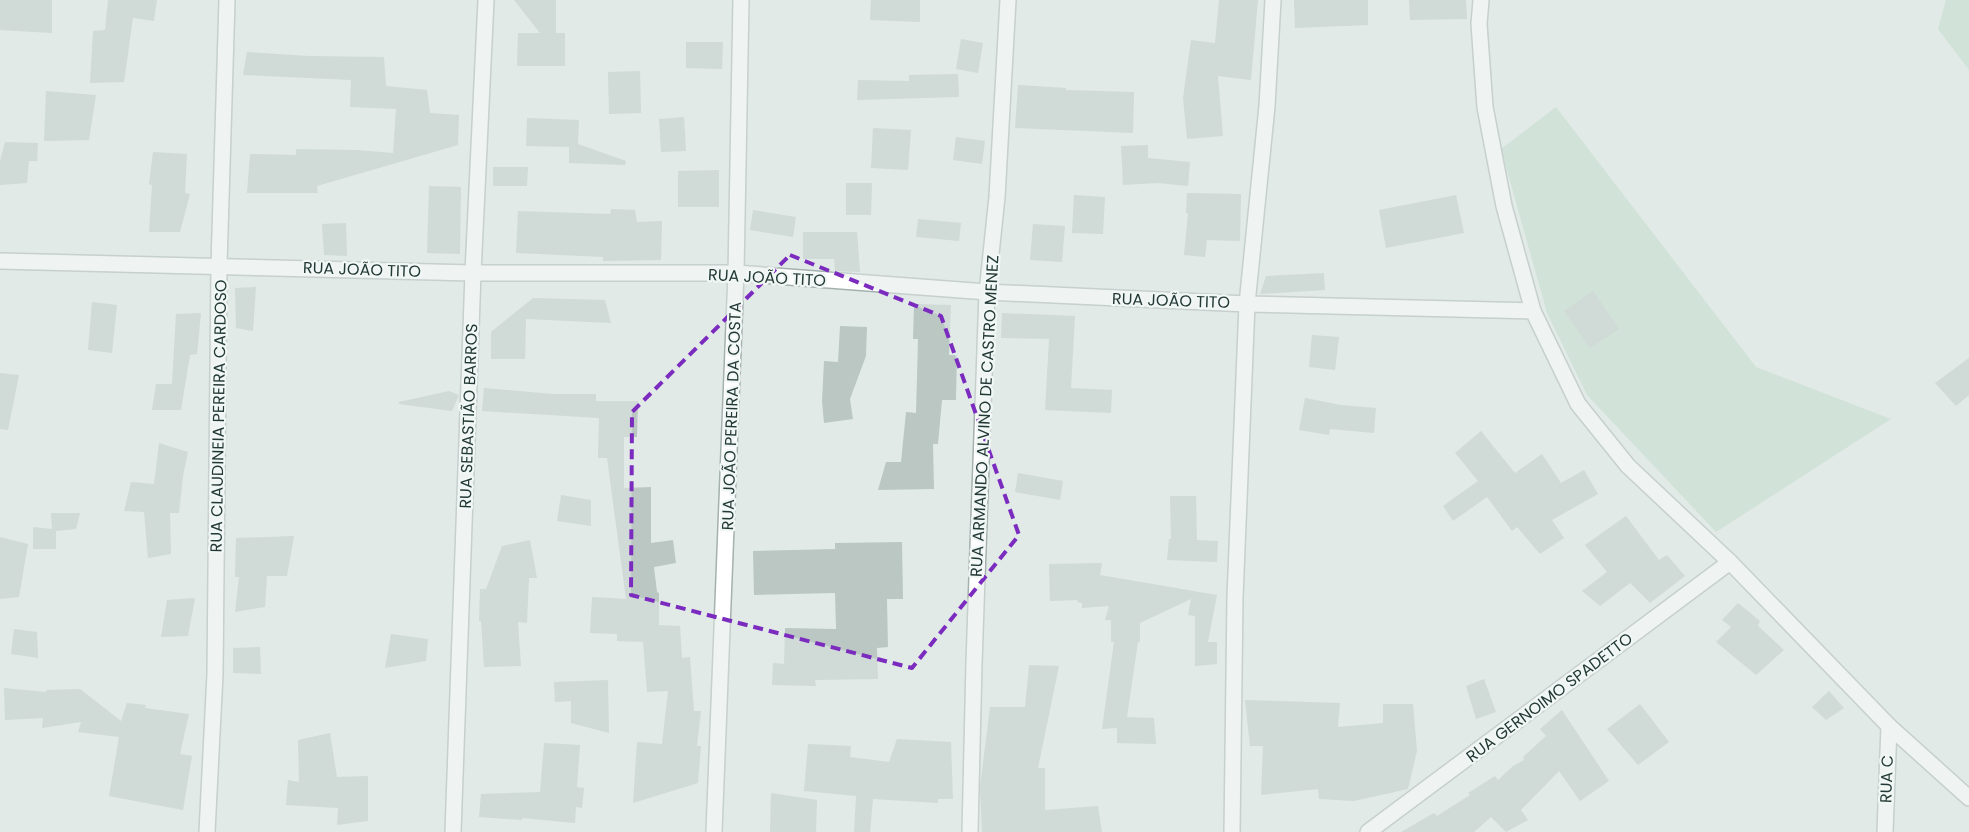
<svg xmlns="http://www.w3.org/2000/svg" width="1969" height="832" font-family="Poppins,sans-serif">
<rect width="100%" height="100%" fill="#e1eae7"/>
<g fill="#bcd9c6">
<path d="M1946 0H1969V70L1938 29Z"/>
<path d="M1556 107 1756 367 1891 419 1716 532 1587 395 1547 313 1501 149Z"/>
</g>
<g fill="#bac7c3">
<path d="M0 0H52V33L0 30Z"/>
<path d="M108 0H157L154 21 133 18 124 82 90 83 93 31 105 30Z"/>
<path d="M514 0H556V33H565V66H517L518 33H540Z"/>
<path d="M871 0H920V22L870 20Z"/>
<path d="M1219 0H1258L1251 80 1218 76 1223 136 1187 139 1183 98 1191 40 1215 43Z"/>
<path d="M1294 0H1368V25L1295 28Z"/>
<path d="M1409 0H1466L1467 19 1410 20Z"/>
<path d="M961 39 983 43 978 73 956 69Z"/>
<path d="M686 42H723L722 69 686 68Z"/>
<path d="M247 52 309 56 384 57 386 86 427 90 430 113 459 115 458 145 317 186 318 193H247L250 154 296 155V149L356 150 393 153 396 109 350 107 351 80 243 75Z"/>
<path d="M640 71 641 113 609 114 608 72Z"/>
<path d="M958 74 959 97 857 100 858 80 909 81V75Z"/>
<path d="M1018 85 1066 88V90L1134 92 1133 133 1015 128Z"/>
<path d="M46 91 96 95 89 140 44 141Z"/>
<path d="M684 117 686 151 661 152 659 119Z"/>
<path d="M527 118 579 120 578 144 626 161 625 165 569 163V147L526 146Z"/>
<path d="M873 128 911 130 908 170 871 168Z"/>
<path d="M956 137 985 141 982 164 953 160Z"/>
<path d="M5 142 38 143 37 161H29L27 183 0 185V161Z"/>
<path d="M1148 145V158L1190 162 1188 186 1158 183 1123 185 1121 146Z"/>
<path d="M153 152 187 154 185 193 190 194 180 232H149L152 185 149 184Z"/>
<path d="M493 167H528L527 186H493Z"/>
<path d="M719 170V207H678V171Z"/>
<path d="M846 183H872L871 215H846Z"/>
<path d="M429 186 461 187 460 254 427 253Z"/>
<path d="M1187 193 1241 194 1240 241 1207 240 1205 257 1184 255 1188 213H1186Z"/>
<path d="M1074 195 1105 197 1103 234 1072 233Z"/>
<path d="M1456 195 1464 233 1386 248 1379 210Z"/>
<path d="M611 209 635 210 637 222 662 221 661 260 603 261V257L516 253 518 211 610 214Z"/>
<path d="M753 210 796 217 793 237 750 230Z"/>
<path d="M918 219 961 223 959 241 916 237Z"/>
<path d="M346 223 347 256 324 255 322 224Z"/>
<path d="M1033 224 1065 226 1062 262 1030 260Z"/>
<path d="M803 232H857L860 272 835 271 834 259H803Z"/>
<path d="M1324 273 1325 290 1260 294 1266 276Z"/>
<path d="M256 287 253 331 236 328 235 288Z"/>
<path d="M1593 291 1619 329 1590 348 1564 311Z"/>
<path d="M533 298 605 300 611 323 526 319 525 359H491V332Z"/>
<path d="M92 302 117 305 112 353 88 350Z"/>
<path d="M914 304 951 305 949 355H957L956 400H942L938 444H933L934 489 878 490 886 462H901L906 412 916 413 918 339H913Z"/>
<path d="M201 313 197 354 190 355 181 410H152L156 384H172L176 314Z"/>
<path d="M1002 313 1075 316 1071 388 1112 390 1111 413 1045 410 1049 339 1001 338Z"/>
<path d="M840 326 867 327 866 356 850 399 853 419 824 423 822 401 824 361 838 362Z"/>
<path d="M1312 335 1339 337 1335 370 1309 367Z"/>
<path d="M1969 358V395L1956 406 1935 383Z"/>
<path d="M0 373 19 375 8 430 0 429Z"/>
<path d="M484 388 553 394H596V401H638L637 437H624V488L651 487V543L673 540 676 563 654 567 657 592 659 593V625L680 626 682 658 690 657 694 711H701L697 746H701L698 783 633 803 637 742 662 744 668 691 647 692 643 642 617 641V634L590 633 592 597 626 599 607 458H598L599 418 482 411Z"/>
<path d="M449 391 459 395 452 411 399 404V402Z"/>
<path d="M1305 398 1341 405 1376 408 1374 433 1330 429 1329 435 1299 430Z"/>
<path d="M1481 431 1515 473 1542 454 1561 483 1584 470 1598 494 1552 520 1564 538 1540 554 1517 527 1512 531 1487 497 1453 521 1443 506 1478 481 1455 453Z"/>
<path d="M159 443 188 452 183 476 179 513H170L171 554 148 558 144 512 124 511 131 482 154 484Z"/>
<path d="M1018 473 1063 481 1060 500 1015 492Z"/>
<path d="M561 495 591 500V526L557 521Z"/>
<path d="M1170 496H1196L1197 540 1218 541 1217 562 1167 560 1169 539H1171Z"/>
<path d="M51 513H80L76 529 56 531V549H33V527L52 529Z"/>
<path d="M1626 516 1659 560 1667 555 1685 576 1650 603 1630 583 1600 606 1582 591 1607 572 1585 545Z"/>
<path d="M294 536 287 576H267L265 607 235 612 239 577H235L236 538Z"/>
<path d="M0 537 28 544 19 597 0 599Z"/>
<path d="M530 540 537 578H529L527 623 518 622 521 666 484 667 481 621H479L480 589H486L502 546Z"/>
<path d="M902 542 903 599H887L888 647 877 648 878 679 815 680 816 686 772 685 773 663 784 664 785 628 836 629 835 593 754 595 753 551 835 549V543Z"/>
<path d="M1102 563 1100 575 1217 595 1208 642H1217V664L1195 666V616L1188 615 1191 599 1140 623V642H1138L1127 717 1154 718 1156 744 1117 743V728L1102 729 1114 642H1111V620H1105L1109 606 1082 608V603L1077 602 1078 600 1050 601 1049 564Z"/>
<path d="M195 598 188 636 161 637 167 600Z"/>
<path d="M1738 603 1760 621 1758 626 1784 650 1756 675 1716 642 1731 627 1722 620Z"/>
<path d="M14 629 37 632 38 658 11 654Z"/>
<path d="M391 634 428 639 426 661 385 668Z"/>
<path d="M260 647 261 674 233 673V648Z"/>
<path d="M1029 665 1059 666 1038 768H1045V810L1098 806 1102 832H982L980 787 990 707H1025Z"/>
<path d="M1484 679 1496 712 1476 719 1466 686Z"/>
<path d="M608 680 609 733 571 723V701L555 702 554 682Z"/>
<path d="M4 688 46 692V690L80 689 121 721 127 703 146 705 145 708 189 714 180 754 192 756 183 810 109 796 119 737 78 732 81 722 42 728 43 718 5 720Z"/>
<path d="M1829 691 1844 708 1826 720 1812 707Z"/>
<path d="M1245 700 1340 703 1338 727 1383 723V704H1413L1417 751 1408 789 1354 801 1319 799 1318 789 1261 795 1263 746H1250Z"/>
<path d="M1640 704 1669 742 1638 765 1607 729Z"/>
<path d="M1562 710 1609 781 1580 801 1559 771 1521 810 1528 820 1506 832 1491 817 1474 832H1401L1434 813 1437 816 1470 795 1468 793 1495 776 1498 780 1513 766 1524 760 1523 757 1546 736 1540 729Z"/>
<path d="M330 733 337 777 368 776V821L337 825 338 808 286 805 288 780 299 782 298 740Z"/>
<path d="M897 739 951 742 953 799H938V803L873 799 870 832H854L856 796 804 791 808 744 851 746 850 757 889 762Z"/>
<path d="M544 743 580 745 577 787 584 788 582 808 576 807 575 823 522 818V820L479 817 481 794 540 792Z"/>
<path d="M771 793 817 800 816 832H770Z"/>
</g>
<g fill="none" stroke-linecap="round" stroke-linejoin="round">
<defs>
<g id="street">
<path d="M1481 0 1479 24 1485 107 1504 206 1533 311 1578 404 1628 466 1730 562 1889 726 1969 798"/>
<path d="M0 261 473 273H736L987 292 1247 304 1533 311"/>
<path d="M207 832 215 674 219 265 227 0"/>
<path d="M453 832 473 273 486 0"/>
<path d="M714 832 736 273 741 0"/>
<path d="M970 832 974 663 987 292 997 197 1008 0"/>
<path d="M1232 832 1235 597 1247 304 1267 106 1273 0"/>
<path d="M1368 832 1730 562"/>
<path d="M1885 832 1889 726"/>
</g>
</defs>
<use href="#street" stroke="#a4b1ae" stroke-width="18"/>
<use href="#street" stroke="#fff" stroke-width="15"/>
</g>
<path d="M0 0H1969V832H0ZM790 255 941 316 1019 535 912 668 631 595 632 412Z" fill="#e1eae7" fill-opacity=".55" fill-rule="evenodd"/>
<path fill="none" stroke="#7b2cbf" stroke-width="4" stroke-dasharray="10 6" stroke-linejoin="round" d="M790 255 941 316 1019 535 912 668 631 595 632 412Z"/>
<g text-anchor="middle" stroke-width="4.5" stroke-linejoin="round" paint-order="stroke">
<g font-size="16" fill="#233935" stroke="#f1f7f5">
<text transform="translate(362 269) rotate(2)" y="6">RUA JOÃO TITO</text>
<text transform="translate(767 277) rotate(3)" y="6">RUA JOÃO TITO</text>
<text transform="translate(1171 300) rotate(2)" y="6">RUA JOÃO TITO</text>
<text transform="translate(218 416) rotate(-89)" y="6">RUA CLAUDINEIA PEREIRA CARDOSO</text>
<text transform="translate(468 416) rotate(-88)" y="6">RUA SEBASTIÃO BARROS</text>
<text transform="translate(731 416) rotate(-88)" y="6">RUA JOÃO PEREIRA DA COSTA</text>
<text transform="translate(984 416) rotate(-87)" y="6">RUA ARMANDO ALVINO DE CASTRO MENEZ</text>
<text transform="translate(1549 697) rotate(-37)" y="6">RUA GERNOIMO SPADETTO</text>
<text transform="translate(1886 779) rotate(-88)" y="6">RUA C</text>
</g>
</g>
</svg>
